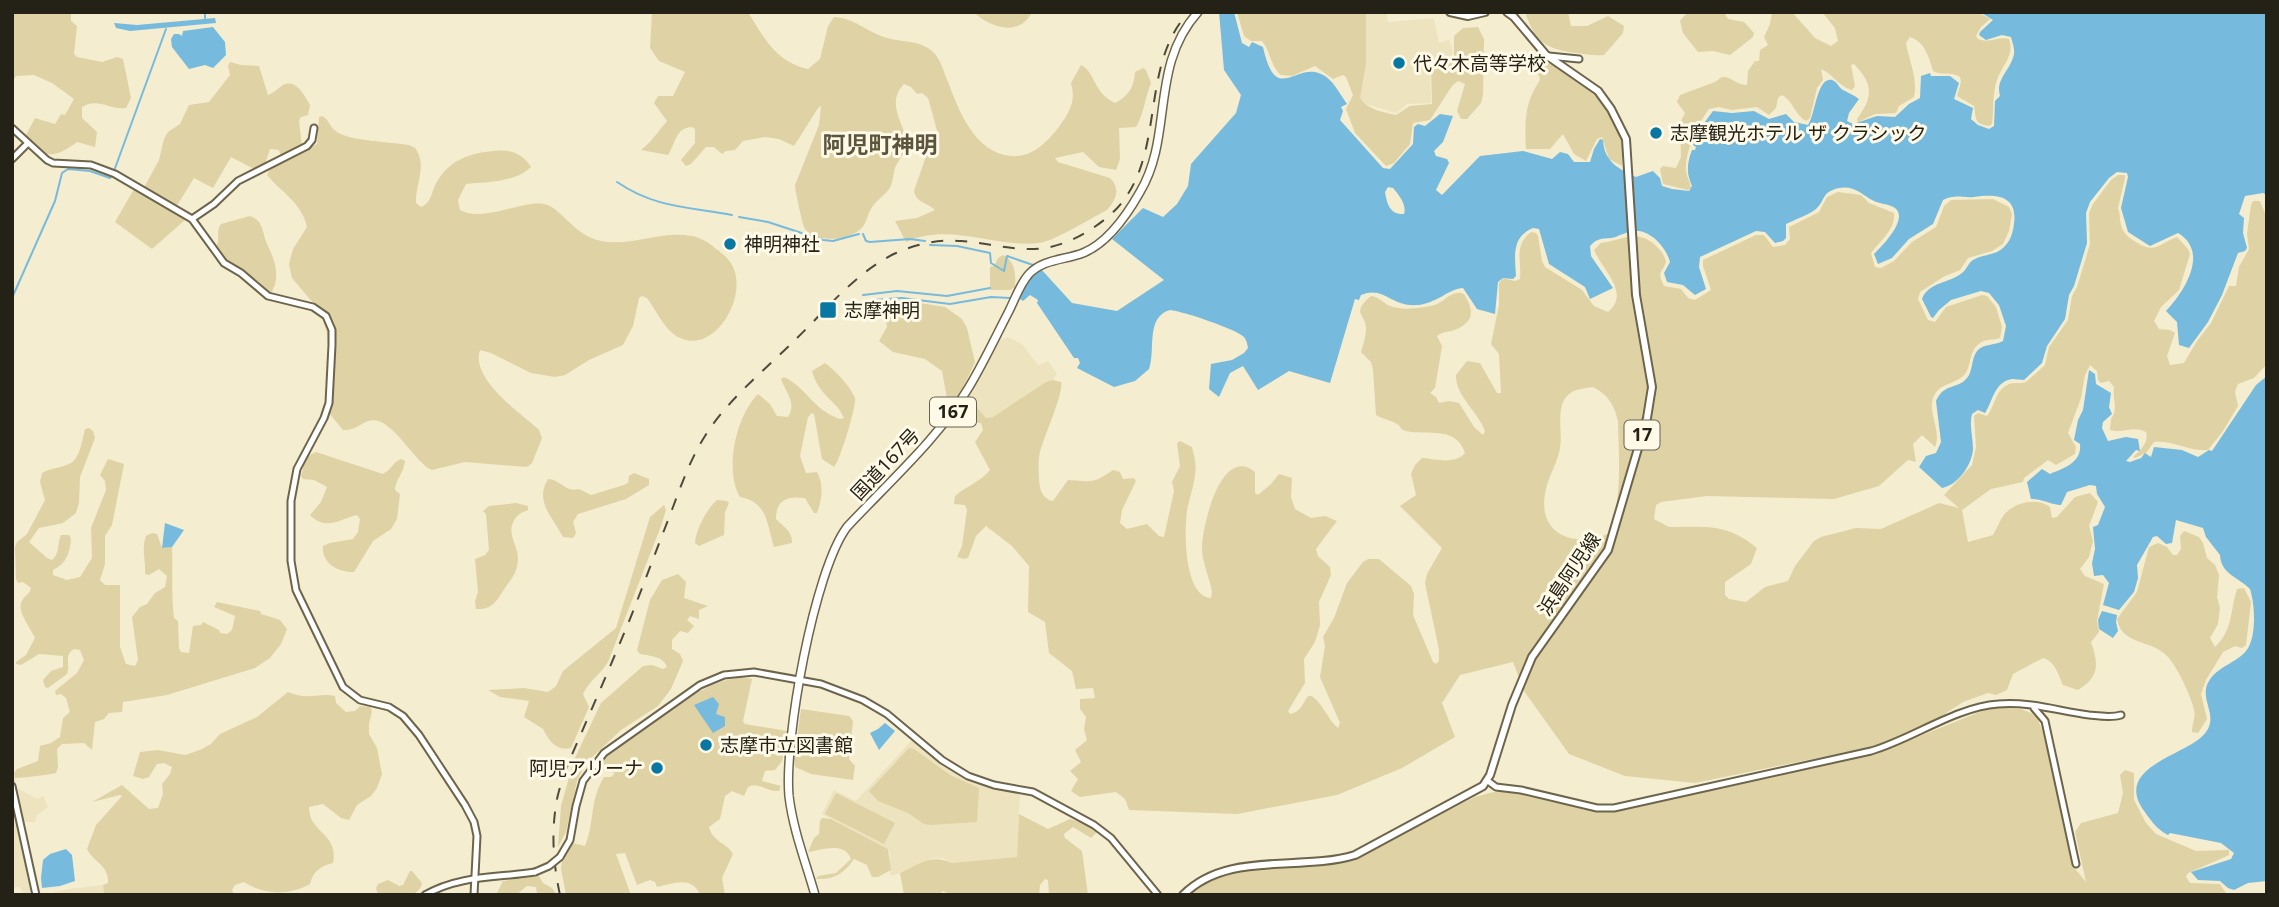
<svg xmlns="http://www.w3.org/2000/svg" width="2279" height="907" font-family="'Noto Sans','Noto Sans JP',sans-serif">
<rect width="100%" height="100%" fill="#f5edd0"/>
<g fill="#ede3be">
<path d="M1359 12H1387L1388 22 1434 18 1439 43 1449 40 1453 53 1446 61 1430 66 1431 103 1407 104 1396 113 1360 102Z"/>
<path d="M1008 337 1022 344 1038 365 1048 361 1057 374 1053 380 993 417 986 418 967 396 996 341Z"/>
<path d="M912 740 930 756 961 776 992 788 1020 793 1017 857 951 863 943 858H933L895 875H890V853L888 849 822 814 834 790 856 801Z"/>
<path d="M12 766 17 788 37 799 43 796 48 807 37 815 35 822H23L39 895H24L20 887 12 888Z"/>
<path d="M103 885 104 895H43L69 889Z"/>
</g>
<g fill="#dfd2a4" fill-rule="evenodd">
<path d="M12 12H71V21L77 26 74 54 77 57 102 62 117 57 123 59 131 98 126 108C109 110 98 97 82 107V118L97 132 95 147 77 142C69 148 55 158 44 153 37 149 32 141 25 137L35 118 55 124 61 114 65 115 74 99 52 83 34 75 16 76 12 81Z"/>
<path d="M652 12H748C763 37 777 63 808 69L820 59 828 26 834 17C854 18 866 31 884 37 900 43 921 39 934 53 941 60 944 73 948 82 959 111 975 153 1011 156 1032 158 1047 142 1059 127 1070 111 1076 102 1071 83L1081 65C1095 71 1093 93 1115 103 1129 96 1134 87 1135 72L1143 68 1146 70 1151 83C1145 97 1144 114 1136 127L1119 128 1120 159 1116 170 1099 167 1083 152 1055 158 1058 162 1110 178C1121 189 1116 200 1107 210 1091 218 1055 241 1039 243 995 248 949 222 906 242L895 221 917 218 935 210C927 202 916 203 914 191L930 145 938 134 928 98 922 93 917 94 911 87 904 84C882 107 912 130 905 149 903 156 897 162 895 168 893 175 893 183 889 189 884 196 875 201 871 209 866 217 867 225 858 231 846 241 811 243 804 227 802 222 795 190 795 185L819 125 821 106 818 108 794 146 779 139 765 137 743 141 735 150 726 151 722 154 714 147H706L691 164 686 166 681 160 695 143V129L692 127C675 128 676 143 668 155L641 150 650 142 667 121 654 103 658 96H673L685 72 659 61 650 48Z"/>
<path d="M973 12H1032C1019 38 990 27 973 12Z"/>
<path d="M1237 12H1366V63L1360 98C1368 110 1383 112 1396 115L1410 106 1432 104 1431 70 1454 57V36L1463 28 1478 27 1484 39 1483 95 1481 103 1467 119H1461L1457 111 1465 84 1458 81 1452 86 1430 120 1413 123 1410 144 1394 163 1386 166 1355 133 1346 109 1353 95 1346 77 1343 75 1333 79 1315 66 1292 76 1281 75C1270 65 1271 52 1262 41H1251L1244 36Z"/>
<path d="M1529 12H1568L1571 26H1587L1608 16 1624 26 1623 33 1604 55C1594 56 1586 54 1576 53 1547 49 1536 43 1526 15Z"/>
<path d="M1701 12H1724L1728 19 1744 22 1754 33 1753 37 1730 55 1713 51 1698 52 1683 33 1680 21 1686 14Z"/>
<path d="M1772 12H1792L1815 38 1831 46 1838 41 1835 28 1822 12H1978L1990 19 1981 27 1976 36 1978 39C1989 44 1999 36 2009 39 2015 56 2002 65 1997 80 1992 94 1994 110 1992 124L1989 126C1974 124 1976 118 1974 106L1957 96 1961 82 1960 77C1952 71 1942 76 1933 71 1929 57 1925 42 1910 37L1906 43C1909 61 1918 78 1914 97L1899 106 1896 113 1875 114 1858 122 1857 119C1873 97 1874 85 1854 64L1851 65 1855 86 1852 90C1839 87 1832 73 1821 69L1823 80 1817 88 1810 118 1806 121C1795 115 1793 101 1782 95L1778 98 1776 108 1769 115 1757 107 1732 110 1719 107 1709 109C1699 122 1686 150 1686 166 1685 174 1690 181 1691 188L1688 190 1663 184 1660 169 1663 166 1676 168 1681 157 1680 123 1685 113 1677 102 1680 95 1715 82 1722 77C1731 76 1736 85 1747 85L1748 71 1755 61H1759L1760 50 1768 45 1764 37 1770 24Z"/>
<path d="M1533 54 1587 86 1602 99 1616 120 1622 137V166L1609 159 1602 137 1597 139 1586 161 1574 154 1563 134 1550 149H1526C1525 121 1524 104 1540 80 1539 71 1531 68 1529 58Z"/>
<path d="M230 62 241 65 259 66 268 95C274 93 278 88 283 85 296 78 305 96 310 105L308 115 301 117 299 121 302 147 281 157 279 150 270 149 265 164 254 169 231 157 213 188 194 178 173 212 185 220 152 249 115 222 134 189 141 193 159 160 164 139 168 132 180 124 189 105 209 102 230 75 228 66Z"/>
<path d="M322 116C330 120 329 127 337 132 350 141 391 142 409 145L415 148C428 166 415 184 416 203L421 207C433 202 431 190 438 180 451 159 471 153 494 151 510 149 522 153 531 167 516 182 487 182 466 184L458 200 460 210C482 223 522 200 544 204 561 207 574 236 601 241 631 247 661 230 692 236 701 238 708 242 715 248 722 253 730 260 733 267 748 298 713 358 676 336 663 327 656 310 647 298L642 296 639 298 633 326 623 345 589 360 565 375 555 377 531 373 491 353 480 350C470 378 520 413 539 430L542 438 532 463 527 467 465 462 432 470C416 464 394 421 374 420 363 420 357 431 343 430L329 413 326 403 331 383 327 333 320 311 292 278 289 264 293 249 307 227C302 203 281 192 267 175L270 169 317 144 319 117Z"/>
<path d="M2118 175H2125V178L2118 208C2121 216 2119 223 2123 230 2125 235 2131 239 2136 242 2156 255 2159 243 2177 237L2188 249 2190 254 2179 290 2161 307 2154 321 2159 329 2170 330 2175 333 2167 356 2170 365 2184 363 2197 341 2211 323 2229 286H2236L2239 267 2249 249 2247 234 2251 205 2253 201H2260L2267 218V364L2254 378 2238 384 2235 392 2238 406 2223 431 2208 450C2190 452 2173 440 2154 442L2146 453 2135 458 2133 457C2141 450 2149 443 2146 432 2133 425 2123 434 2110 430L2111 419C2119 409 2112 398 2114 387L2109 381 2101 383 2098 380 2097 371 2090 365 2085 375 2081 398 2068 433 2076 447 2075 454 2056 465 2048 460 2024 478 2023 482 1991 489 1962 510 1968 542 1993 535C1997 528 2000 520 2004 515 2014 502 2038 497 2050 507L2052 518 2057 517 2075 497 2090 493 2098 502 2089 526 2093 541 2089 557 2080 569 2085 576 2104 584 2097 621 2099 632 2091 642C2099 665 2099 677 2078 690L2063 685C2058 674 2055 661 2043 658L2013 674 2007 690 1996 695 1988 693 1963 702 1931 723 1876 746 1695 783 1625 776 1569 754 1524 691 1513 662 1460 675 1442 703 1455 737 1402 768 1337 795 1237 814 1129 810 1125 799 1116 792 1080 797 1071 791 1078 779 1070 771 1081 762 1075 750 1087 740 1084 729 1086 717 1080 709V699L1095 698 1093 688 1076 689 1072 671 1049 653 1045 622 1028 612 1029 566 1012 546 986 526 976 536 968 558 964 559 957 557 962 546 967 510 965 505 954 504 955 496C965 487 983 480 990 470L975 442 983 430 981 423 966 422 949 409 942 371 925 359 893 352 879 341 887 327 884 302 901 300 945 307 962 319 967 328 975 362 962 390 986 418 993 417 1046 382 1053 380 1061 382C1064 395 1042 439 1039 457 1038 464 1039 472 1039 480 1040 490 1042 499 1053 501L1068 480C1091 481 1092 485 1113 470L1120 472 1123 479 1134 478 1136 481 1122 510 1120 523 1127 529 1147 524 1159 536 1164 537 1174 491 1172 482 1180 466 1177 443 1180 441 1192 447C1194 456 1197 465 1195 474 1194 487 1189 499 1187 511 1184 532 1184 597 1211 598L1212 592C1210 578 1202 563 1202 548 1202 527 1221 444 1255 472V493L1258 495 1271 484 1279 474 1292 478 1291 497 1295 509 1311 518 1325 516 1337 521 1316 549 1318 556 1330 567 1331 575 1319 602 1320 625 1315 642 1304 659 1305 683 1288 711 1290 714C1301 712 1302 704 1308 696H1312C1324 705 1328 720 1338 728L1340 723 1320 677 1325 646 1323 637 1334 618 1347 583 1363 562 1368 559H1379L1411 586 1414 594 1413 615 1433 662 1436 664 1439 661V650L1425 583 1427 574 1442 548 1400 506 1416 495 1411 474 1415 465 1422 458C1436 459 1455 465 1465 453 1456 425 1427 436 1406 431 1399 429 1403 428 1397 424 1391 420 1382 419 1376 415L1373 370 1371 362 1361 352C1363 345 1366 336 1366 329 1366 313 1350 314 1371 296 1379 297 1383 303 1390 306 1403 311 1422 308 1435 305 1445 301 1453 289 1464 294 1472 307 1476 319 1459 328 1451 333 1444 330 1437 336L1442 346 1435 388 1430 393 1436 397 1439 403 1449 401 1459 403 1474 427 1483 435 1485 431C1478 412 1455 395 1456 375L1467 361 1480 363 1497 393H1501L1499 354 1491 344 1499 305V283L1503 278 1515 281 1520 279C1522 261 1513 246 1531 232L1536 233 1538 236 1542 261 1545 267 1582 290 1594 306 1608 312C1631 293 1603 271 1594 250L1601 243C1620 241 1636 229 1654 244 1660 250 1664 253 1666 262 1661 275 1657 271 1664 286L1681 289 1688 298 1695 300 1711 290 1703 266V260L1756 235H1764L1773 247 1785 245 1790 239 1789 227 1819 212 1827 197 1838 192 1861 195 1869 203 1894 213C1896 229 1880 241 1871 253L1875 267 1881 268 1894 261 1912 242 1936 227 1944 206 1951 200 1993 199 2009 207 2012 214 2009 231 2003 244 1992 251 1968 258 1960 270 1943 277 1920 292 1918 299 1928 320 1935 322 1946 307 1982 295 1987 296 1996 307 2002 327 2000 338C1995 340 1989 339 1984 341 1966 348 1974 368 1962 377 1950 386 1934 384 1932 404 1931 418 1941 433 1935 447L1922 435 1913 444 1916 462 1908 460 1879 486 1834 499 1707 496 1661 502 1656 505 1654 519 1669 527C1706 527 1727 523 1757 548L1751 564 1725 582V595L1729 599 1746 602 1765 587 1788 581 1795 566 1814 541 1821 537 1856 528 1881 529 1939 503 1959 508 1944 495 1972 465 1976 447 1974 416 1978 413 1987 416C1996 405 1994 391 2009 384 2014 382 2020 384 2026 382L2045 365 2049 347 2068 320 2072 296 2077 287 2090 244 2089 213 2093 204 2111 180ZM1593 387C1608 395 1614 404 1618 421 1619 460 1622 496 1610 533 1575 549 1535 535 1546 489 1549 475 1558 462 1560 448 1563 432 1555 407 1568 395 1574 389 1585 388 1593 387Z"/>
<path d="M250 216C264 221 262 233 267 244 275 260 281 277 271 293L221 257 216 248C221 238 215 231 221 224Z"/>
<path d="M1003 255C1015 261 1016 274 1015 287L1010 290H990V267L994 266 998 258Z"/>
<path d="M825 363C836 371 850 386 855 398 857 404 840 461 834 467L822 459 814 414 812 413 808 417 800 456 806 473 817 472C824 484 822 500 817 513H814L805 498C788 496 776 499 776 519 783 526 793 532 792 543L774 547C767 525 768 502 740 497 724 470 736 416 758 394L770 404 777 416 788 417C797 403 786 393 781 379L784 377C807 388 814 411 840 419L844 418C836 399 819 397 812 371Z"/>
<path d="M89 428 93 431 95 438 80 477 79 503 76 513 63 523 39 528 29 542 47 558 52 560C60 554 57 544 61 535H69L71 539C70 553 66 564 53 570V575L67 580 80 577 92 558 91 528 106 490 105 481 100 475 108 459 124 464 112 525 105 536V564L100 580 105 585H120V647L126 664 135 666 138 660 132 617 140 607 147 604 155 593 165 587 167 576 159 569 149 575 145 574C146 559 141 550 146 536L152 533 157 534 162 548 172 547C173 571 171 595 174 618L178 621 179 648 181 652 189 653 193 626 201 625 203 622 219 630 220 633 227 634 232 630 235 616 214 607 217 602 260 611 261 614 280 620 287 629 281 644 270 658 255 668 167 695 123 702 122 712 109 713 104 719 95 722 92 750 84 743 62 744 57 749 58 767 56 773C47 775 23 778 15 778L14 773 17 769 38 761 40 746 51 743 60 737 63 718 70 712 66 698 61 694 56 695 55 691 77 673 84 660 80 650 74 649C63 656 71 664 67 674L48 688 45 687 43 680 51 671 63 667V656L39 654 21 665 16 664V662L26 655 35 638C31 629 18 613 21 603 24 595 29 596 31 588L23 582 18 583 16 579 15 547 17 542 27 534 45 500 40 482 42 473C51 468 60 468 69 464 80 460 82 440 85 429Z"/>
<path d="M316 452 383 474C391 470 393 462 401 459L405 461C404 473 395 480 395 490L400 494 397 519 391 529 373 541 354 572C339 573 321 563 323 546L330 543 353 539 358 532 360 519 357 515C338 520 326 531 310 515L321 502 327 487 314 480 303 479 301 476 306 457Z"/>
<path d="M634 473 649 479V485L626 499 578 514 573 522 576 533 573 538 563 537C553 517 534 502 548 479 560 479 565 493 579 489L591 495 624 485 628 483 629 476Z"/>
<path d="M717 500 727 501 729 503 725 512 724 535 699 546 695 543C696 529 707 509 717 500Z"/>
<path d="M516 503 528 506V510C520 513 515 516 512 525 509 536 517 546 518 557 518 571 513 577 505 588 497 600 493 610 476 609L475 601 478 592 475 559 485 555 489 550 486 514 483 511 489 506Z"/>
<path d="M664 505 666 510 661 526 608 662C601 674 589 681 583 694L589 707 571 748C557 752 548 740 543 729L524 717 529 701 500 697 488 690 524 688 548 692 556 686 563 671 616 628 650 517Z"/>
<path d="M2184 531 2199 537 2203 543 2207 558 2215 565 2219 575 2217 597 2220 608 2218 624 2210 638 2215 647C2233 630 2230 611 2237 589L2244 588 2251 602 2246 645 2242 648 2235 646 2223 652 2206 680 2201 694 2207 719 2198 733 2192 732C2192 724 2196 717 2194 710 2192 698 2176 664 2167 656 2151 639 2122 646 2117 619L2137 592 2149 547 2158 543 2167 547 2173 555H2177L2181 549 2180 536Z"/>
<path d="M678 574 686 582 684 598 708 606 699 610V619L690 616 687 620 694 626 688 633 680 631 672 640V649L680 654 683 661 671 689 658 706 621 730 586 763 577 781 566 832 558 847 561 806 574 760 601 703 643 666 652 665 663 669 667 667C663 656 650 656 640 654L637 650 650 600 662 580Z"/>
<path d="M741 677 752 679 743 721 745 724 787 731 782 761 775 770 765 771 762 781 781 786 779 791C767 792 760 782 748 787L744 796 732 791 725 796 720 819 709 827C712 841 727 843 733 854L722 878 725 895H700C692 875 673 884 657 887L655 882 650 880 637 885 625 853 616 854 631 895H566L561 869 562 861 573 843 585 846C595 822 589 802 604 777H611L615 773 595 769 613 749 637 733H640C671 711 700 683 741 677Z"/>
<path d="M288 692C309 701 318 692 335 696L336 703 346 712 355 711 360 706 370 707 372 711 369 724V734L377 748 382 774 377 788 371 796 357 805 349 820 341 818 323 804 309 807C308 832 339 833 333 863 320 866 313 872 310 884 288 896 264 895 244 882L235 885 232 890 234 895H104L103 885 108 883C109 865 94 863 87 849L96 825 122 796 120 795 92 802 122 785 149 809 158 808 163 794 162 784 170 774 172 767 164 763 157 764 149 777 143 779 133 776 140 752 158 750 185 755 200 750 211 744 220 734 257 717Z"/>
<path d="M1996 707 2021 709 2036 715 2044 735 2072 865 2086 882 2075 832 2081 823 2118 813 2123 793 2120 775 2125 770 2134 773V800L2146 823 2156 834 2196 851 2229 850V855L2225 857 2188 873 2186 877 2190 883 2220 884 2227 895H1190L1210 880 1228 872 1330 864 1356 857 1475 797C1487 794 1500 789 1513 791 1546 794 1577 810 1612 812L1883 751 1982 711Z"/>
<path d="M801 709 849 716 853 721 849 759 855 766 853 780 811 774 795 767 794 760Z"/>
<path d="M909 748 914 749 950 775 979 788 977 822 931 825 924 824 908 813 878 801 869 791Z"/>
<path d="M836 793 895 823 884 844 825 814Z"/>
<path d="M1019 814 1048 829 1070 819 1089 825 1097 832 1091 838 1073 827 1064 834 1065 838 1082 851 1088 895H1049L1048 880 1045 879 1040 885 1039 895H951L943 891 939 895H904L900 873C917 865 933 853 951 863L1017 857Z"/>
<path d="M822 818 831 819 888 849 891 870 878 877H872L867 865 854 859C844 873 835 880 816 879L818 876 836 873 851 859C845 841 821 850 808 852L814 838 819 834 820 821Z"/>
<path d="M410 871H412L422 883C419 901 393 895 378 895L376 888 378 884 388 880 399 886 403 885Z"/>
<path d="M539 876 543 883 552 888 557 895 537 894 536 887 527 886 516 895H496L503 881Z"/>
</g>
<g fill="#76badd" fill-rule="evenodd">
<path d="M1219 12H1234L1242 43 1249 47 1252 42 1263 47C1276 106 1295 62 1321 74 1332 78 1340 94 1347 104L1341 107 1343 111 1340 120 1383 168 1390 169 1413 144 1414 127 1418 124 1425 126 1440 114 1453 116 1443 142 1434 151 1436 156 1447 159 1449 163 1436 190 1442 195 1480 156 1523 151 1552 159 1560 152 1568 154 1574 162H1590L1594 149 1600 139 1603 140C1604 161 1618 169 1636 177L1653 171 1660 178 1662 186 1672 189 1689 191 1692 186C1686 173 1687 163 1692 150H1695L1696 147 1693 145 1696 134 1713 111 1732 113 1754 111 1769 119 1786 114 1794 122 1808 125C1815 116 1817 76 1832 80 1838 82 1839 89 1845 91 1850 94 1854 95 1859 99L1849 113 1847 121 1853 124 1877 116 1895 117 1909 104 1920 98 1921 76 1930 73 1931 76H1950L1959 83 1954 99 1973 108 1971 119 1978 125 1989 129 1994 126 1995 101 2000 96C1995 79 2011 70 2014 54 2015 48 2012 42 2011 37L2002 35 1986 40 1979 35 1980 32 1993 20 1980 12 2045 14 2267 12V195L2263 193 2245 196 2239 214 2244 218 2243 233 2247 248 2245 251 2238 253 2222 295 2208 322 2189 348 2179 345 2177 322 2166 311C2184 292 2210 252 2178 233L2150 246 2128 232 2121 208 2128 177 2127 173 2117 172 2109 178 2090 202 2086 213 2087 243 2074 286 2069 295 2065 319 2047 346 2042 363 2024 380C2020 380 2016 379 2012 379 1994 382 1993 401 1985 413L1978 410 1972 414C1969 426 1973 437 1973 449 1972 465 1958 485 1942 488L1919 467 1926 456 1936 453 1941 442 1936 401C1945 382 1957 390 1967 378 1973 371 1971 359 1977 351 1984 343 1994 346 2003 341L2006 326 1999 305 1989 293 1981 291 1951 300 1939 310 1933 318 1931 317 1922 299C1928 282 1950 283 1962 273 1967 269 1968 263 1973 260 1983 254 1994 256 2003 248 2010 242 2013 233 2014 224 2018 195 1996 194 1974 197 1962 198 1955 194 1943 200L1933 224 1909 239 1892 258 1878 264 1874 254C1882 246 1909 219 1895 208 1890 204 1880 204 1874 201 1862 195 1855 185 1839 188 1821 192 1826 200 1816 209 1810 214 1794 220 1786 224V238L1783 241 1775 243 1765 232 1756 231 1700 257 1699 267 1706 289 1695 295 1683 285 1667 282 1664 273 1670 262C1666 247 1650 229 1633 231 1625 232 1618 237 1611 238 1601 239 1597 238 1590 246L1591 256 1613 288 1590 299 1585 287 1549 264 1539 229 1533 228C1511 237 1515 257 1516 276L1513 279 1503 278 1498 282 1495 314 1477 309 1463 288C1450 288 1436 304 1417 305 1391 307 1384 285 1361 295L1359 300 1355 299 1330 383 1289 371 1258 390 1243 366 1230 373 1219 397 1209 389 1211 364 1232 360 1244 353 1248 348C1247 343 1247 341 1244 337 1236 329 1182 311 1170 310 1145 317 1156 350 1149 369L1135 381 1114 387 1077 368 1080 363 1078 358H1074L1037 303 1038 300 1030 295 1023 301 1020 299C1021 285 1030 277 1040 268L1072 303 1117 311 1164 280 1112 239 1143 208 1163 217 1177 204 1188 186 1191 164 1236 113 1241 95 1224 70ZM1388 187 1393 188C1399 195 1407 205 1404 214 1390 215 1387 204 1385 192Z"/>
<path d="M215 18 216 23 130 31 116 28 114 23 137 25Z"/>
<path d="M213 27 225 42 226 55 213 68 205 65 189 69 172 47 171 39 174 34H179L182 36 183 31Z"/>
<path d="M2089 370 2095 374 2096 384 2111 393 2109 407 2112 414 2103 422 2102 428 2108 441 2126 437 2138 439 2140 451 2136 450 2126 461 2130 462 2141 458 2145 453 2151 457 2154 447 2182 450 2198 457 2209 450 2212 451 2256 385 2267 376V881L2248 883 2234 890 2228 888 2220 881 2198 880 2191 872 2231 859 2234 853 2221 843 2170 833 2168 835C2157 830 2149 818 2142 808 2115 765 2190 755 2206 732 2219 715 2198 698 2209 681 2217 667 2236 663 2246 651 2257 638 2255 604 2250 589 2238 577 2221 574 2220 555L2206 537 2203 528 2176 520 2172 543 2166 544 2157 536 2153 537 2137 565 2138 578 2134 592 2119 610 2103 605 2109 583 2103 575 2094 576 2092 563 2095 549 2093 527 2098 525 2105 507 2097 494 2096 486 2090 485 2067 492 2061 505C2052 505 2042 499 2031 499L2027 482 2042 469 2050 474C2065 468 2082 462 2080 444L2074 440 2078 420 2083 410Z"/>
<path d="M165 523 184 530 172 547 162 548Z"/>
<path d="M2102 611 2117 615 2116 622 2118 631 2113 638 2099 629 2098 620Z"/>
<path d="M713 697 719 704 716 714 725 717V726L713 733 694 705Z"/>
<path d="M885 723 895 731 879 750 870 733 878 729Z"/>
<path d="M66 849 72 855 75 881 60 886 42 888 41 878 43 860 50 854Z"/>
</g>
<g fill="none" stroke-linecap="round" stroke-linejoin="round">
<g stroke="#76badd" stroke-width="2">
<path d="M205 12V18"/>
<path d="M114 171 166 29"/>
<path d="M617 182C655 208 689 207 732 215"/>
<path d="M739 217 768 222 823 240 833 241 859 234"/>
<path d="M863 234 866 241 870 242 910 239 925 241"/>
<path d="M930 245 957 246 990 253 991 263 1004 271 1007 256 1033 265"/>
<path d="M863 295 897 291 947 296 990 288"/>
<path d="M12 298 55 201 62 173 68 169 90 171 110 178 111 176"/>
<path d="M855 305 873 300 902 298 950 304 991 297 1010 298"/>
</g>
<defs>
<g id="minor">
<path d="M1549 56 1579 59"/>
<path d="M12 128 47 160 53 163 91 165 115 174 192 219 224 263 241 273 268 296 313 307 326 316 332 330V345L329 403 324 418 297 469 291 501V561L296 590 343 687 360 700 389 707 403 716 419 735 465 805 474 822 477 836 474 895"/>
<path d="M12 159 28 143"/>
<path d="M192 219 214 204 238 181 307 146 312 140 314 128"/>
<path d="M2034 708 2045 721 2076 864"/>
<path d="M1488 781 1496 787 1521 790 1597 808H1614L1871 751C1912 739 1956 707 1998 704 2028 701 2059 711 2089 715 2100 716 2111 718 2121 715"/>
<path d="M12 786 36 895"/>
<path d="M560 857 570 840 576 806 583 781 604 753 700 685 724 675 754 672 821 684 863 700 887 714 942 760 968 776 994 785 1033 792 1094 825 1111 838 1158 895"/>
<path d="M425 895C459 875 497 878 535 872"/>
</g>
<g id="major">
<path d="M1450 12 1468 16 1485 12"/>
<path d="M1183 895C1228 850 1299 872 1355 855L1483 786 1490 775 1512 705 1532 657 1608 550 1647 418 1652 387 1636 295 1626 139 1611 109 1598 91 1546 55 1514 17 1507 12"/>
</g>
<path id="highway" d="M815 895C806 863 793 830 789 796 784 740 814 571 847 527 889 482 938 439 969 387 984 362 996 336 1009 311 1015 299 1020 284 1029 274 1043 259 1065 260 1083 253 1108 243 1127 215 1140 192 1174 135 1149 67 1198 12"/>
</defs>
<use href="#minor" stroke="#6c654b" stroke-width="9"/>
<use href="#major" stroke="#6c654b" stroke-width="10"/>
<use href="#highway" stroke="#6c654b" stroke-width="10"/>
<use href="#minor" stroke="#fff" stroke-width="5"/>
<use href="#major" stroke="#fff" stroke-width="6"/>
<use href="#highway" stroke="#fff" stroke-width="7"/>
<path stroke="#4e4a3b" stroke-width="2" stroke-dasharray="12 12" stroke-linecap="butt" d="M560 895C553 863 551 831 557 799 563 772 576 746 587 720 603 683 619 646 634 609 647 575 660 541 673 507 682 483 691 458 705 436 728 399 765 370 796 339 826 310 857 271 896 253 916 244 939 239 961 241 989 243 1017 252 1045 248 1069 244 1091 231 1109 216 1170 163 1136 68 1189 12"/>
<defs>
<path id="minor-bridge" d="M535 872 549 866 560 857"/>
</defs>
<use href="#minor-bridge" stroke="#6c654b" stroke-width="9" stroke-linecap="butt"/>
<use href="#minor-bridge" stroke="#fff" stroke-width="5"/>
</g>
<g fill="#0877a1" stroke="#fffae8" stroke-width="2.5">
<circle cx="1399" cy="63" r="7"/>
<circle cx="1656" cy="133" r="7"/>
<circle cx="730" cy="244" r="7"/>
<rect x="819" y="301" width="18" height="18" rx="3.5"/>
<circle cx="706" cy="745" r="7"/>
<circle cx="657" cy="768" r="7"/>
</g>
<g text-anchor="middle" stroke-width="6" stroke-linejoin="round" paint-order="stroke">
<g fill="#fffae8" stroke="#666255" stroke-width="2">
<rect x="930" y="397.5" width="46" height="29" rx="5"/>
<rect x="1624.5" y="420.5" width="35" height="29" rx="5"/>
</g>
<g font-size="18" font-weight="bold" fill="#242116">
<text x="953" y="418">167</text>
<text x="1642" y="441">17</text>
</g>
<g font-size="19" fill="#242116" stroke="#fffae8" text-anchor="start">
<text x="1413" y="70">代々木高等学校</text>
<text x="1670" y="140">志摩観光ホテル ザ クラシック</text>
<text x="744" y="251">神明神社</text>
<text x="844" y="317">志摩神明</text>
<text x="720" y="752">志摩市立図書館</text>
<text x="643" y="775" text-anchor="end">阿児アリーナ</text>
</g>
<g font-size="19" fill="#242116" stroke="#fffae8">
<text transform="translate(885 464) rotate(-47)" y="7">国道167号</text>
<text transform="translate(1569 574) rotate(-56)" y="7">浜島阿児線</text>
</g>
<g font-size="23" font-weight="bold" fill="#5c553c" stroke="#fffae8">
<text x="880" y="153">阿児町神明</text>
</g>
</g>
<rect width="2279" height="907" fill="none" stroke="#242116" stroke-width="28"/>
</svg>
